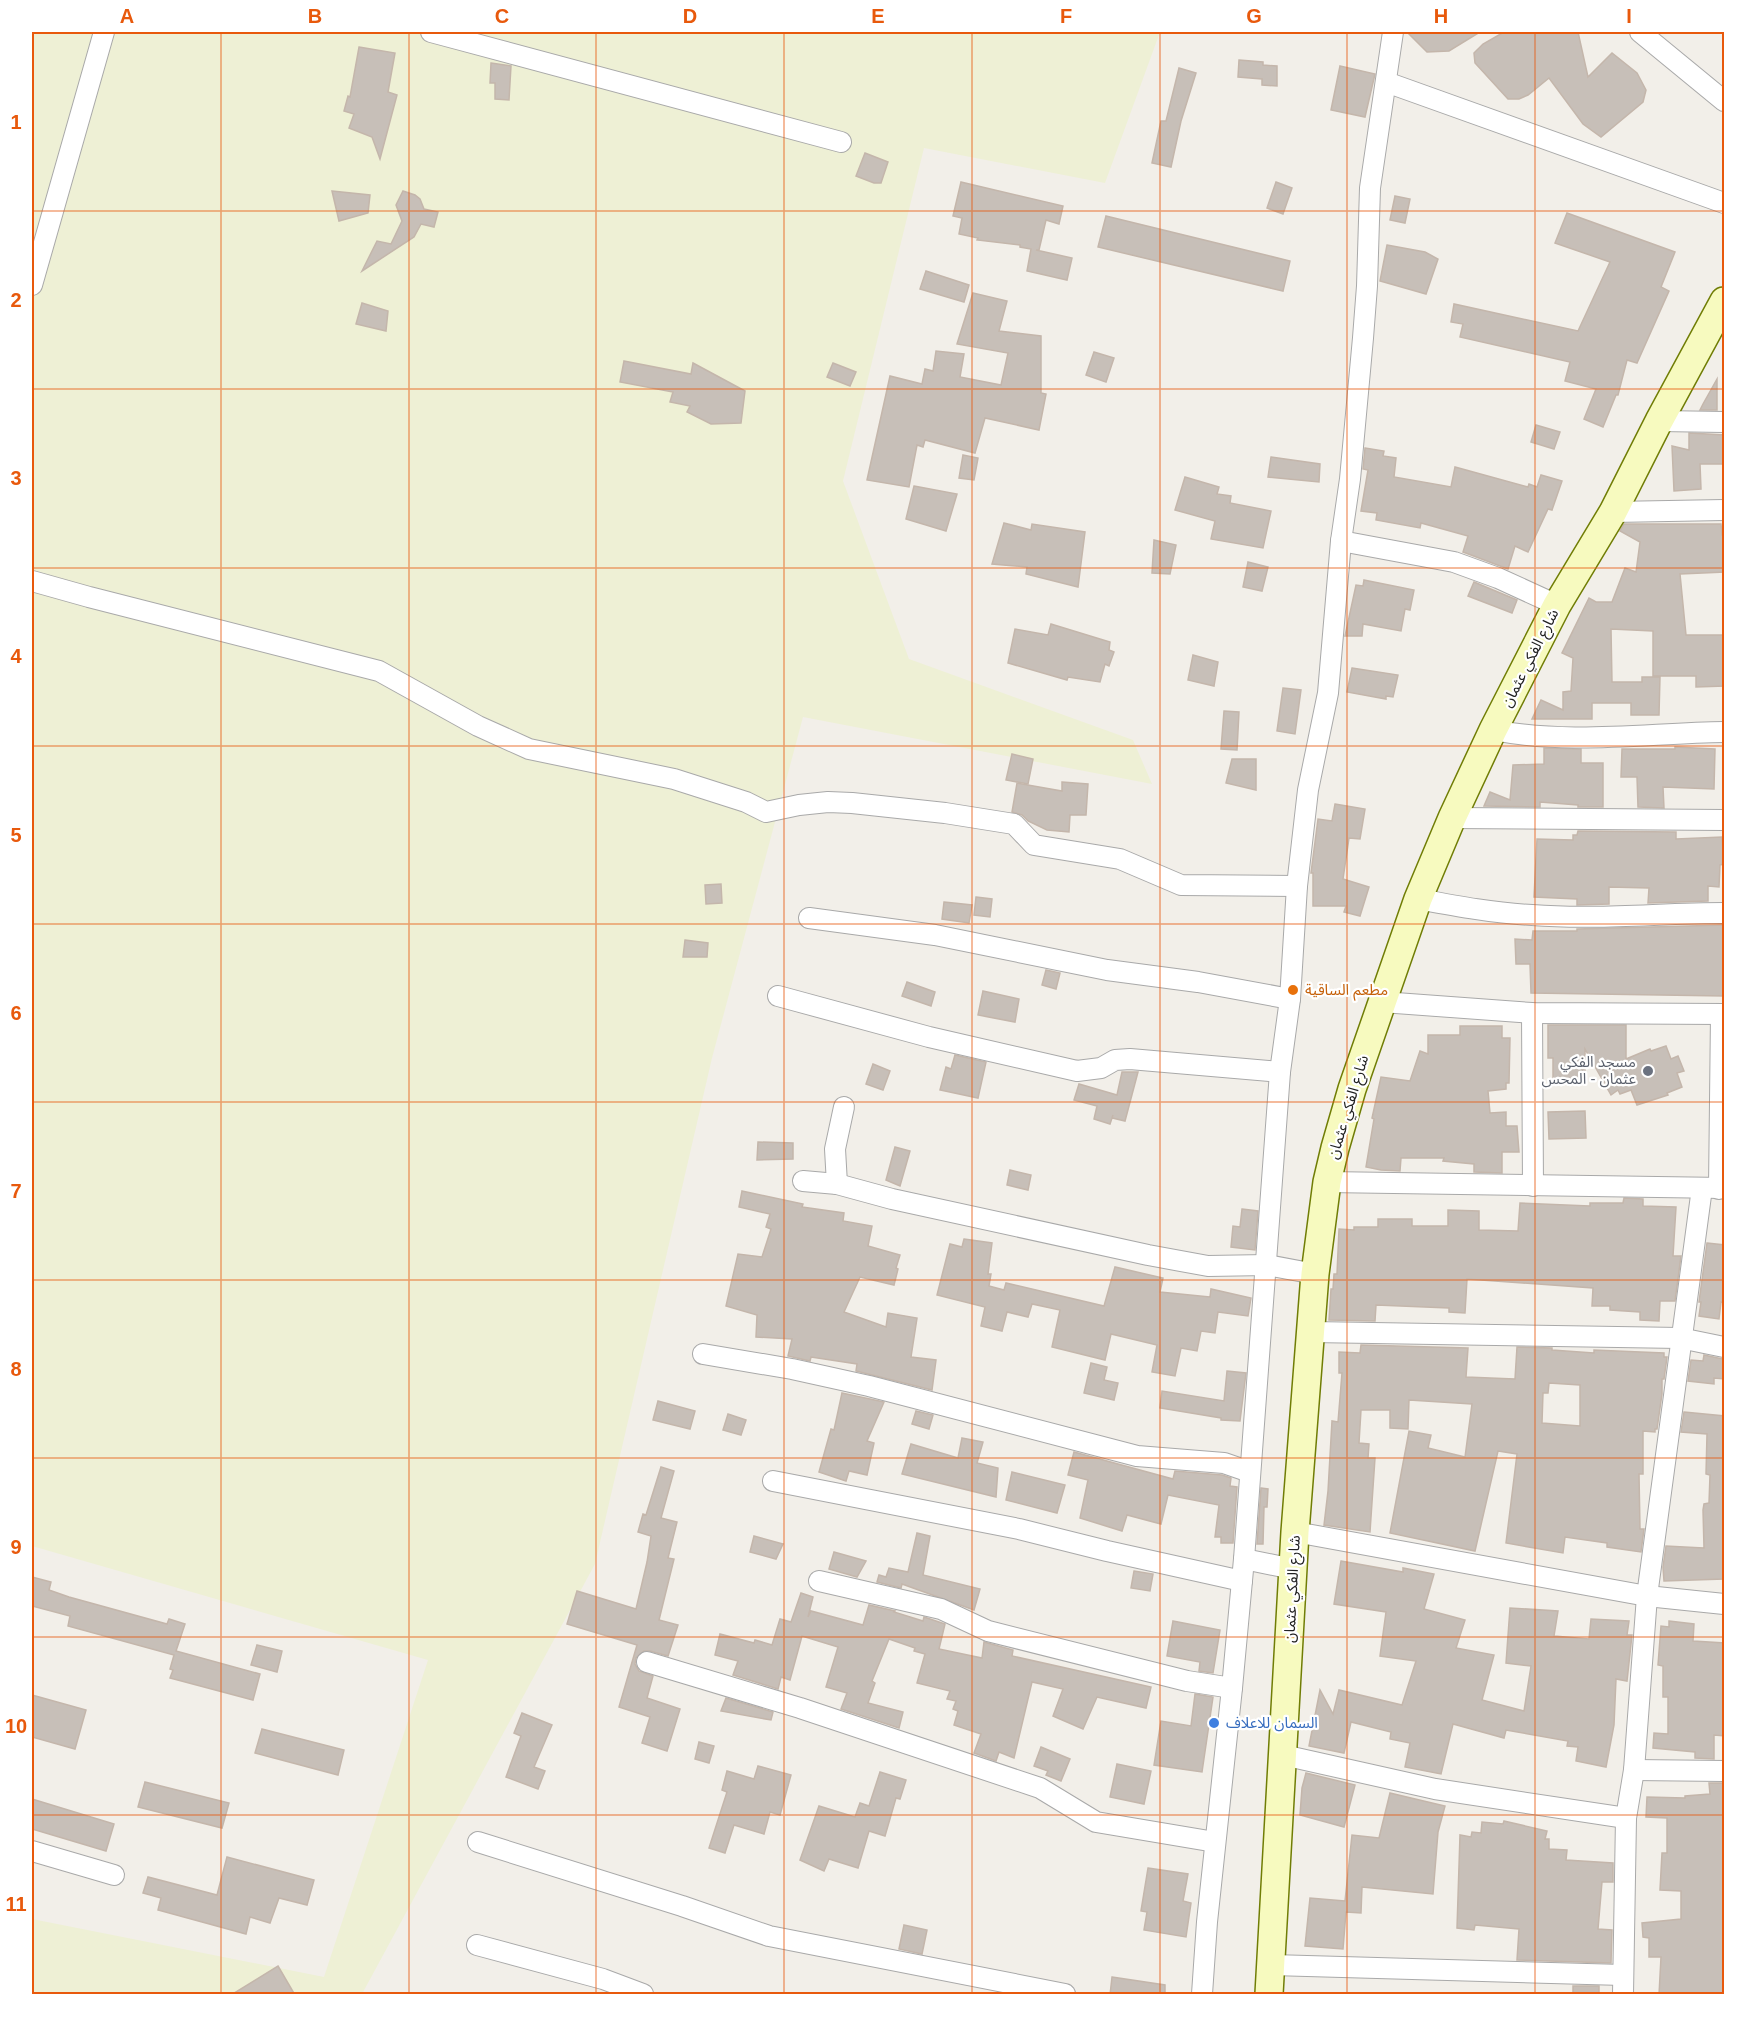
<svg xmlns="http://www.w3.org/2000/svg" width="1756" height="2026" font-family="Arial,'Noto Sans Arabic',sans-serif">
<rect width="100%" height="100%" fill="#f2efe9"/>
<path fill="#eef0d5" d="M32 32H1160L1105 183 924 148 843 481 909 659 1133 740 1152 784 803 717 712 1058 595 1564 362 1994H32V1919L324 1977 428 1660 32 1546Z"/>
<g fill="#c7bfb8" stroke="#c4b6ab" stroke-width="1.5" fill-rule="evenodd">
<path d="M1407 32H1480L1449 51 1427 52Z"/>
<path d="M1504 32H1578L1588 77 1612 53 1637 73 1646 90 1643 102 1601 137 1583 124 1549 78 1528 95 1519 99H1508L1475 63 1474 53 1483 44Z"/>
<path d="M359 47 395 53 388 92 397 95 380 159 372 137 349 128 354 114 344 111 348 96 350 97Z"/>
<path d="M1239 60 1263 62V65L1277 66V86L1262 85V79L1238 77Z"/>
<path d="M491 63 511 66 509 100 495 99V83H490Z"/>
<path d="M1340 66 1375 74 1365 117 1331 110Z"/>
<path d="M1179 68 1196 73 1181 121 1171 167 1152 163 1161 121H1166Z"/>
<path d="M865 153 888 162 881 183H874L856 176Z"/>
<path d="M961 182 1063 206 1059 224 1046 220 1039 250H1036L1072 258 1067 280 1027 271 1031 249 1020 247V245L977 240 978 238 959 234 962 218 953 216Z"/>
<path d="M1276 182 1292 188 1283 214 1267 208Z"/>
<path d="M332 191 370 195 368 213 339 221Z"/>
<path d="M403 191 415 195 420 199 424 209 438 212 434 227 421 224 414 237 362 271 377 241 391 244 402 221 396 205Z"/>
<path d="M1395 196 1410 199 1405 223 1390 220Z"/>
<path d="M1567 213 1675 252 1661 287 1669 291 1637 363 1627 360 1618 395H1616L1603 427 1584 419 1596 389 1565 381 1570 362 1460 337 1463 324 1451 322 1454 304 1578 331 1610 262 1555 243Z"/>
<path d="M1106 216 1290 261 1283 291 1098 247Z"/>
<path d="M1387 245 1425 252 1438 259 1426 294 1380 281Z"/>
<path d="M926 271 969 285 964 302 920 289Z"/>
<path d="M973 293 1007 301 999 331 1041 336V393L1046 394 1039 430 985 418 975 453 925 440 923 447 917 445 909 487 867 480 890 376 922 384 925 369 933 371 936 351 964 354 960 377 1001 385 1008 353 957 344Z"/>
<path d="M362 303 388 311 386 331 356 324Z"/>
<path d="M1094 352 1114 358 1106 382 1086 375Z"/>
<path d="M624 361 691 374 693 363 745 391 741 423 711 424 687 412 690 406 670 402 673 392 620 382Z"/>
<path d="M833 363 856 372 850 386 827 377Z"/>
<path d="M1717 379V410H1700L1703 404Z"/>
<path d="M1536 425 1560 432 1554 449 1531 442Z"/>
<path d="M1689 433 1725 435V464H1700L1701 489 1674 491 1672 446 1689 450Z"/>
<path d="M1365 448 1384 451 1383 456 1396 458 1394 477 1451 487 1455 467 1528 487 1529 484 1537 487 1541 475 1562 481 1552 510 1548 509 1528 552 1515 546 1508 569 1463 552 1468 536 1421 523 1420 528 1376 520 1377 513 1361 511 1368 470 1363 469Z"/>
<path d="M963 455 978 458 974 480 959 478Z"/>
<path d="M1271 457 1320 464 1319 482 1268 477Z"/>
<path d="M1185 477 1219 487 1217 494 1231 496 1230 503 1271 511 1263 548 1211 539 1215 521 1175 510Z"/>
<path d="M914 486 957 494 946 531 906 519Z"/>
<path d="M1004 523 1031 530 1032 524 1085 532 1078 587 1026 574 1027 567 992 564Z"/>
<path d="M1624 524H1721L1722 535H1725V572L1680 574 1686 635H1725V686L1696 687V676H1653V631L1611 629 1612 682H1642V677H1660L1659 715H1631V703H1592V719H1532L1541 700 1563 710V692L1571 691 1573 658 1562 653 1589 598 1596 602H1612L1625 568 1636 572 1640 542 1620 531Z"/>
<path d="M1154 540 1176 545 1170 574 1152 573Z"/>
<path d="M1248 562 1268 567 1262 591 1243 587Z"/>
<path d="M1364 580 1414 590 1410 610 1405 609 1401 631 1363 624 1362 636H1345L1356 585 1363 586Z"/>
<path d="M1474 582 1517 600 1512 613 1468 596Z"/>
<path d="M1051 624 1110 642 1109 650 1114 652 1109 666 1105 664 1100 682 1068 677 1067 680 1008 663 1015 629 1048 635Z"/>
<path d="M1193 655 1218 662 1214 686 1188 680Z"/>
<path d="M1352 668 1398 675 1393 697 1386 696V699L1347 692Z"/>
<path d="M1283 688 1301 690 1295 734 1277 731Z"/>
<path d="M1224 711 1239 712 1237 750 1221 749Z"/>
<path d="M1675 747 1715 749 1714 789 1663 787 1664 808 1638 807 1637 777H1621L1622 749H1675Z"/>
<path d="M1544 748 1581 749V763H1603V807H1578V805L1540 802V807L1484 806 1490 792 1510 800 1513 765 1544 764Z"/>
<path d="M1012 754 1033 759 1028 784 1006 780Z"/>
<path d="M1232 759H1256V790L1226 783Z"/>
<path d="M1062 782 1088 784 1086 815H1070L1069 832 1047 830 1028 821 1022 815 1012 812 1017 783 1062 791Z"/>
<path d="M1335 804 1365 809 1360 839 1349 838 1343 879 1369 887 1360 916 1344 912 1346 906H1313V873H1311L1318 819 1332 821Z"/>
<path d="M1578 831 1676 832V839L1722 837 1724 864 1720 865 1719 887 1708 886V901L1648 903 1649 888 1609 887V904L1577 905V899L1534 897 1537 839 1573 840V835H1577Z"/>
<path d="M721 884 722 903 706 904 705 885Z"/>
<path d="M976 897 992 899 990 917 974 915Z"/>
<path d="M944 902 972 905 969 923 942 919Z"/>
<path d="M1725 925 1724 996 1531 993 1530 964H1516L1515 939 1532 940 1533 931H1577V929Z"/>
<path d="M685 940 708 943 707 957H683Z"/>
<path d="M1046 970 1060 973 1056 989 1042 985Z"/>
<path d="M907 982 935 992 931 1006 902 996Z"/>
<path d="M983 991 1019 999 1015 1022 978 1015Z"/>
<path d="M1548 1025H1626V1059L1650 1049 1651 1051 1666 1046 1671 1059 1678 1056 1684 1071 1677 1073 1682 1087 1667 1093 1668 1095 1637 1105 1631 1090 1620 1094 1618 1090 1611 1095 1585 1049V1082L1553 1085V1058H1548Z"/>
<path d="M1460 1026H1502V1038H1510L1509 1083H1506V1089L1488 1091 1490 1113 1506 1112V1126H1517L1519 1152H1502V1173L1474 1172V1164L1443 1161 1444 1158H1401L1400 1171 1381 1170 1366 1167 1374 1119 1372 1118 1381 1077 1410 1081 1420 1051 1428 1054V1035H1460Z"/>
<path d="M955 1055 986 1062 978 1098 940 1090 946 1067 951 1069Z"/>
<path d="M873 1064 890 1071 883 1090 866 1084Z"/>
<path d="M1122 1072H1138L1125 1121 1112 1118 1113 1115 1110 1124 1094 1119 1097 1106 1074 1100 1079 1084 1117 1095Z"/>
<path d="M1585 1111 1586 1138 1549 1139 1548 1112Z"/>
<path d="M758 1142 793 1143V1159L757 1160Z"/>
<path d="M895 1147 910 1151 900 1186 886 1180Z"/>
<path d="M1010 1170 1031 1175 1028 1190 1007 1185Z"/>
<path d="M742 1191 803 1204 802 1207 844 1213 843 1221 872 1226 868 1246 900 1255 896 1268 898 1269 894 1285 860 1277 844 1312 886 1327 888 1313 917 1318 911 1357 936 1360 932 1390 856 1371 857 1364 811 1357 810 1361 788 1356 792 1339 756 1337 757 1315 726 1306 738 1254 762 1257 771 1229 766 1227 770 1214 739 1207Z"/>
<path d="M1624 1198 1643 1199V1206L1676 1207 1673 1256H1681L1675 1301H1660L1659 1321 1640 1320V1312L1610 1310V1306H1592L1593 1288 1467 1279 1465 1313 1449 1312V1308L1376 1305 1375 1321 1329 1320 1331 1289H1333L1334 1274H1337L1339 1229 1354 1230V1227H1378V1219H1412V1226H1448V1210L1479 1211V1230L1518 1231 1520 1203 1590 1206V1203H1623Z"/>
<path d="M1242 1209 1258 1211 1255 1250 1231 1247 1233 1226 1240 1227Z"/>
<path d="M964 1239 992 1243 988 1274H991L989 1286 1004 1290 1006 1283 1104 1306 1115 1267 1163 1278 1160 1292 1210 1297 1211 1289 1251 1298 1248 1316 1218 1312 1215 1333 1201 1331 1197 1351 1181 1348 1175 1376 1152 1372 1157 1345 1111 1334 1105 1360 1052 1347 1060 1310 1032 1304 1028 1317 1007 1312 1002 1331 981 1326 985 1307 937 1295 950 1244 962 1247Z"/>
<path d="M1707 1243 1725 1245V1303L1721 1302 1719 1319 1699 1316 1701 1302H1699Z"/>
<path d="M1361 1345 1468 1348 1466 1377 1515 1379 1517 1347 1552 1348V1350L1594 1353V1350L1664 1353V1357H1667L1664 1379H1662V1394L1657 1429H1655V1432L1643 1431V1474H1639L1640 1529H1644L1641 1552 1607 1547V1543L1565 1537 1563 1553 1506 1543 1517 1454 1498 1451 1475 1551 1390 1533 1409 1431 1431 1435 1428 1448 1465 1457 1472 1404 1409 1400 1408 1429 1390 1428V1410H1361L1359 1443 1369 1444 1368 1458H1375L1370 1532 1324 1525 1328 1491 1332 1421 1338 1422 1342 1373H1339V1352L1360 1353ZM1549 1383 1580 1385V1426L1542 1423 1543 1393H1548Z"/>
<path d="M1704 1355 1723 1359 1725 1379 1714 1378V1384L1688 1381 1691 1360 1703 1361Z"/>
<path d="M1091 1363 1107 1367 1104 1380 1118 1383 1114 1400 1084 1393Z"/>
<path d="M1227 1371 1246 1373 1240 1421 1221 1420V1418L1160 1408 1162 1391 1224 1401Z"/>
<path d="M842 1393 884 1402 867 1441 874 1443 867 1475 849 1471 846 1481 819 1472 831 1429 834 1430Z"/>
<path d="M658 1401 695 1411 690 1429 653 1420Z"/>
<path d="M916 1411 933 1415 929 1429 912 1424Z"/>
<path d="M1684 1412 1725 1416 1724 1579 1664 1581 1663 1567 1666 1546 1704 1548 1703 1510 1704 1504 1709 1503 1710 1475 1706 1474 1707 1434 1681 1432Z"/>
<path d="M728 1414 746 1420 741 1435 723 1430Z"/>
<path d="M962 1438 983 1442 977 1463 998 1468 996 1497 902 1474 911 1444 958 1458Z"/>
<path d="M1074 1452 1173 1479 1175 1471 1222 1475 1231 1478 1230 1486 1237 1487 1233 1543H1221V1537H1215L1219 1505 1168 1495 1161 1524 1127 1515 1122 1531 1080 1518 1088 1480 1068 1475Z"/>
<path d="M661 1467 674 1471 661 1518 677 1522 668 1558 674 1559 659 1620 678 1625 668 1656 650 1651H644L636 1658 635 1664 639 1671 653 1676 647 1698 680 1709 667 1751 642 1743 650 1717 619 1707 637 1645 567 1624 577 1591 636 1609 647 1562 651 1536 638 1532 643 1514 646 1515Z"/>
<path d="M1012 1472 1065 1485 1057 1513 1006 1500Z"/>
<path d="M1261 1488 1268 1489 1267 1507H1264L1263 1544H1257Z"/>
<path d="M917 1533 930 1536 923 1575 980 1589 974 1610 902 1584 901 1588 877 1582 879 1575 886 1577 889 1568 908 1572Z"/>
<path d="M754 1536 783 1544 776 1559 750 1552Z"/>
<path d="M834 1552 866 1561 857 1577 829 1569Z"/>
<path d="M1341 1561 1403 1572V1568L1434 1574 1424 1609 1465 1620 1456 1648 1494 1655 1482 1700 1524 1711 1531 1666 1506 1663 1510 1608 1558 1611 1554 1636 1589 1639 1591 1619 1629 1621 1627 1635H1632L1627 1681 1616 1679 1614 1725 1606 1767 1576 1761 1578 1747 1567 1746 1568 1741 1506 1730 1504 1738 1453 1724 1441 1774 1405 1767 1410 1743 1390 1739 1391 1732 1351 1722 1344 1753 1309 1746 1320 1690 1333 1714 1339 1690 1402 1705 1416 1661 1380 1656 1386 1612 1334 1604Z"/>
<path d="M1134 1571 1153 1574 1150 1591 1131 1588Z"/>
<path d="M32 1577 51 1582 49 1590 69 1597 167 1624 169 1619 185 1624 176 1651 260 1674 253 1700 170 1678 173 1670 170 1669 174 1655 68 1626 70 1616 32 1606Z"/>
<path d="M801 1593 813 1597 808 1617 811 1611 863 1625 869 1605 895 1611 894 1612 923 1621 924 1617 945 1624 939 1649 982 1658 984 1642 1013 1650 1012 1656 1151 1687 1146 1708 1097 1697 1083 1729 1053 1716 1063 1689 1032 1682 1014 1758 999 1752 996 1761 974 1753 981 1734 954 1725 958 1711 953 1709 956 1701 947 1699 950 1691 917 1683 925 1654 914 1651 915 1648 889 1639 872 1681 875 1683 868 1703 903 1712 899 1728 841 1709 847 1693 826 1687 838 1647 802 1636 790 1680 781 1677 778 1689 733 1675 738 1661 715 1655 720 1634 754 1643 755 1640 772 1645 780 1619 791 1622Z"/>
<path d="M1173 1621 1220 1630 1213 1673 1199 1671 1200 1662 1167 1656Z"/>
<path d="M1669 1621 1694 1624 1693 1641 1725 1643V1736L1714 1735V1759L1695 1758V1752L1653 1748 1654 1733 1668 1734V1697H1663V1666L1658 1665 1661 1626 1669 1627Z"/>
<path d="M257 1645 282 1651 277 1672 251 1665Z"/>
<path d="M1195 1694 1213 1697 1202 1772 1154 1765 1161 1721 1191 1726Z"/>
<path d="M32 1695 86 1710 75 1749 32 1737Z"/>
<path d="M726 1698 773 1712 771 1720 721 1711Z"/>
<path d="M522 1713 552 1725 534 1767 545 1771 538 1789 506 1777 521 1736 514 1733Z"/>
<path d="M262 1729 344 1750 338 1775 255 1753Z"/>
<path d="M699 1742 714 1746 709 1763 695 1759Z"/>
<path d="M1041 1747 1070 1759 1061 1781 1046 1775 1048 1771 1034 1766Z"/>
<path d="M1117 1764 1151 1771 1144 1804 1110 1797Z"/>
<path d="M758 1766 791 1775 780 1815 770 1812 764 1834 734 1825 725 1853 709 1848 727 1792 722 1790 727 1771 754 1779Z"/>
<path d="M880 1772 906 1780 900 1799 896 1798 885 1836 869 1831 858 1868 829 1859 824 1871 800 1860 819 1806 855 1817 860 1803 869 1806Z"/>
<path d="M1306 1773 1355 1785 1344 1827 1300 1815 1302 1788Z"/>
<path d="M145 1782 229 1803 222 1828 138 1807Z"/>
<path d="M1709 1783H1725V1995H1659L1661 1957H1649V1938L1643 1937 1642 1923 1681 1919V1891L1660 1890 1662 1853H1667V1818L1646 1817 1647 1797 1685 1798V1796L1710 1794Z"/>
<path d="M1390 1793 1445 1806 1438 1832 1433 1894 1362 1887 1361 1913 1346 1912 1343 1949 1305 1946 1310 1898 1345 1901 1352 1835 1379 1838Z"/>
<path d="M32 1799 114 1824 106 1851 32 1829Z"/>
<path d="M1504 1821 1547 1831 1545 1839H1549V1849L1567 1850 1566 1860 1613 1863V1882H1602L1598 1929 1612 1930 1611 1963 1517 1960 1519 1929 1475 1925 1474 1930 1457 1928 1460 1835 1471 1837 1472 1832 1481 1833 1482 1822 1503 1824Z"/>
<path d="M227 1857 314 1880 307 1905 279 1898 270 1923 250 1917 246 1934 158 1910 161 1898 143 1893 148 1877 217 1895Z"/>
<path d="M1148 1868 1188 1874 1183 1901 1191 1903 1186 1937 1144 1930 1147 1912 1141 1911Z"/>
<path d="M904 1925 927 1930 922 1954 899 1949Z"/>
<path d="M278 1966 295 1995H231Z"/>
<path d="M1112 1977 1165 1985V1995H1110Z"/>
<rect x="1573" y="1986" width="26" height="9"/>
</g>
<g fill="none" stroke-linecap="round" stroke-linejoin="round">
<defs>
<g id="street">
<path d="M431 32 841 142"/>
<path d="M1640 32 1724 101"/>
<path d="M1386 82 1724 203"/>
<path d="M32 285 104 32"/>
<path d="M1659 421 1724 422"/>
<path d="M1613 512 1724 510"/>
<path d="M1341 541 1454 562 1498 578 1557 605"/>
<path d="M32 581 89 597 379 671 478 726 529 749 674 779 746 802 766 812 799 805 828 802 852 803 945 813 1014 824 1034 845 1120 859 1181 885 1297 886"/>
<path d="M1493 730C1570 745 1647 733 1724 732"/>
<path d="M1452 818 1724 820"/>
<path d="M1418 899C1456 906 1493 913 1532 915 1596 920 1660 913 1724 913"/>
<path d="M809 918 935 935 1107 970 1198 982 1290 999"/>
<path d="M778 996 929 1037 1077 1071 1101 1068 1115 1060 1130 1059 1280 1072"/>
<path d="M1382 1002 1532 1013 1724 1014"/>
<path d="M1532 1013 1533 1186"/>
<path d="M803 1181 837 1184 892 1199 1148 1255 1208 1266 1267 1265 1315 1274"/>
<path d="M1327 1182 1724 1188"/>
<path d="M837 1184 835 1149 844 1107"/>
<path d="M1719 1189 1721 1014"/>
<path d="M1311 1332 1680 1338 1724 1347"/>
<path d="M703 1354 792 1369 869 1386 1137 1456 1224 1463 1250 1472"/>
<path d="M773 1481 1019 1529 1107 1551 1242 1581"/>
<path d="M1295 1532 1647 1596 1724 1604"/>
<path d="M1244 1559 1293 1569"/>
<path d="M819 1581 941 1609 988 1631 1187 1681 1232 1688"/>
<path d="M647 1662 800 1708 1040 1788 1096 1822 1215 1842"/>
<path d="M1283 1755 1435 1789 1626 1818"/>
<path d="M1634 1770 1724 1771"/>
<path d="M478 1842 682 1906 769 1936 1065 1994"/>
<path d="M32 1851 114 1875"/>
<path d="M477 1945 603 1979 643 1994"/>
<path d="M1272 1965 1623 1975"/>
<path d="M1202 1994 1207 1922 1232 1688 1244 1559 1280 1072 1290 999 1297 886 1308 790 1328 693 1341 541 1350 479 1363 338 1367 286 1370 188 1393 32"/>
<path d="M1623 1994 1626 1818 1634 1770 1647 1596 1702 1188"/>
</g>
<path id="secondary" d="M1269 1994 1295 1532 1315 1274 1327 1182 1335 1148 1352 1089 1418 899 1452 818 1493 730 1557 605 1613 512 1659 421 1724 301"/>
</defs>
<use href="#street" stroke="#a9a9a9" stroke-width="22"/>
<use href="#secondary" stroke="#707d05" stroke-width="30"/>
<use href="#street" stroke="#fff" stroke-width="20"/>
<use href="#secondary" stroke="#f7fabf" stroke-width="27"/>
</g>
<path fill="none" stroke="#e8590c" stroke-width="1.5" stroke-opacity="0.55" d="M221 32V1994M409 32V1994M596 32V1994M784 32V1994M972 32V1994M1160 32V1994M1347 32V1994M1535 32V1994M32 211H1724M32 389H1724M32 568H1724M32 746H1724M32 924H1724M32 1102H1724M32 1280H1724M32 1458H1724M32 1637H1724M32 1815H1724"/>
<circle fill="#e8710a" stroke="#fff" stroke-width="2" cx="1293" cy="990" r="6"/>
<circle fill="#6b7280" stroke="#fff" stroke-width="2" cx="1648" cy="1071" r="6"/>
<circle fill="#3f7fe0" stroke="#fff" stroke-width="2" cx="1214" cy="1723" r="6"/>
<g text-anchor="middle" stroke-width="4.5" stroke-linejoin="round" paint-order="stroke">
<g font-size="15" fill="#222" stroke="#fff">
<text transform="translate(1530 658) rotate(-63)" y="5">شارع الفكي عثمان</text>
<text transform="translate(1348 1107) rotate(-73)" y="5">شارع الفكي عثمان</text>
<text transform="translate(1292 1589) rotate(-87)" y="5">شارع الفكي عثمان</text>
</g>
<g font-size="15" fill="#c56008" stroke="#fff" text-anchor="start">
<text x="1305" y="995">مطعم الساقية</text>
</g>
<g font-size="15" fill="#5b616d" stroke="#fff" text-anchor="end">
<text x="1636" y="1067">مسجد الفكي<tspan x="1636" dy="17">عثمان - المحس</tspan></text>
</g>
<g font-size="15" fill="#366cbe" stroke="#fff" text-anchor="start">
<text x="1226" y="1728">السمان للاعلاف</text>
</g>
</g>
<rect width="1756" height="2026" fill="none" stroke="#ffffff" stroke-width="66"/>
<rect x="33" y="33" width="1690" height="1960" fill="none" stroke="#e8590c" stroke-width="2"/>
<g font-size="20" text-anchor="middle" font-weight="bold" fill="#e8590c">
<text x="127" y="23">A</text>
<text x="315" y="23">B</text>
<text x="502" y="23">C</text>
<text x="690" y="23">D</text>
<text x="878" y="23">E</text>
<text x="1066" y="23">F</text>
<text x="1254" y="23">G</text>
<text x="1441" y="23">H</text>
<text x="1629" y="23">I</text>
<text x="16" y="129">1</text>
<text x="16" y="307">2</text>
<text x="16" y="485">3</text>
<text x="16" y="663">4</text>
<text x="16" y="842">5</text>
<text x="16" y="1020">6</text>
<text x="16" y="1198">7</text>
<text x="16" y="1376">8</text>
<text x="16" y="1554">9</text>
<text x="16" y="1733">10</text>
<text x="16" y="1911">11</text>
</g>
</svg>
